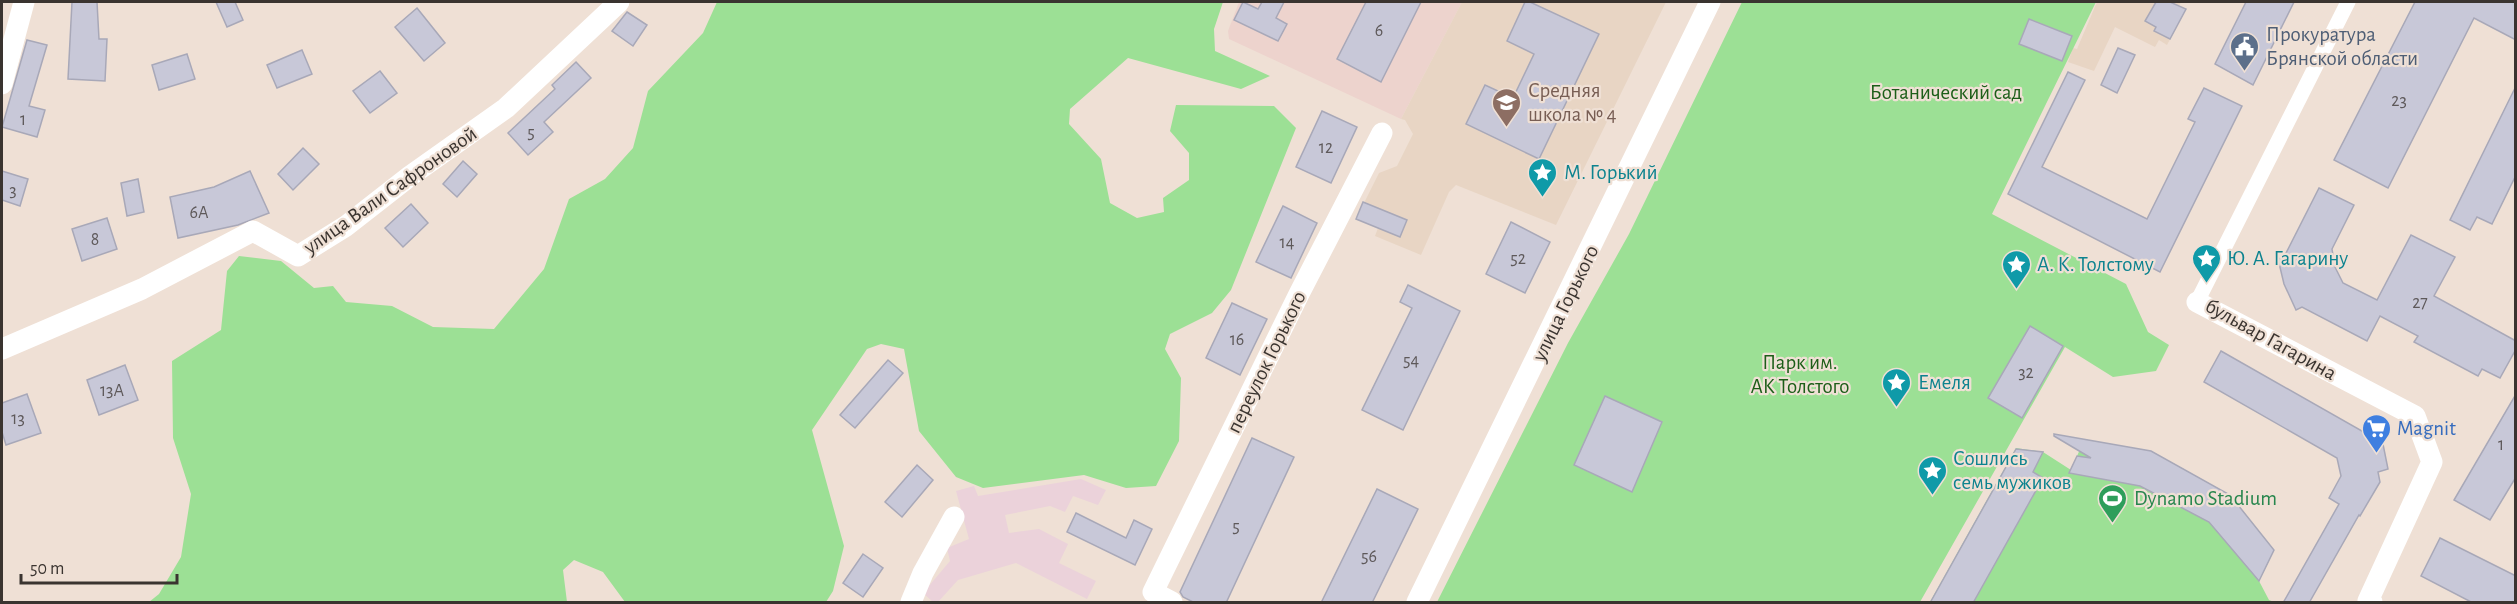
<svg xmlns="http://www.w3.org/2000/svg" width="2517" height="604" font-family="'Alegreya Sans',sans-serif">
<rect width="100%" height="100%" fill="#efe0d5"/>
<path fill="#edd3cd" d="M1239 2H1462L1401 119 1229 39 1228 31Z"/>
<path fill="#ebd2da" d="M1081 479 1106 490 1098 505 1073 496 1065 512 1050 506 1005 515 1009 533 1039 529 1068 544 1059 563 1096 581 1087 599 1016 563 958 580 938 602H933L923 593 950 561 947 548 969 539 956 491 974 486 978 496Z"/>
<g fill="#e8d5c4">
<path d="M1462 2H1666L1556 225 1456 185 1449 192 1421 255 1375 236 1378 228 1356 219 1379 173 1397 166 1413 134 1405 120 1401 119Z"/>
<path d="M2097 2H2181L2179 6 2186 9 2167 45 2159 40 2155 47 2115 27 2094 71 2068 62 2073 48 2077 49Z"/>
</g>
<g fill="#9ce095">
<path d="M717 2H1223L1214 29 1215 51 1270 76 1241 89 1128 58 1070 109 1069 124 1101 159 1110 203 1137 218 1164 212 1163 198 1189 180V153L1170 131 1176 105 1274 106 1296 128 1231 290 1212 313 1170 334 1165 349 1181 378 1179 441 1156 486 1126 488 1084 475 983 488 956 477 919 431 904 349 881 344 867 349 812 430 844 546 833 591 826 602H625L603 572 574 560 563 570 567 602H149L159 594 181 557 191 494 173 438 172 361 221 330 227 271 239 256 281 261 314 288 333 286 346 302 392 306 433 327 494 329 544 269 569 199 605 179 633 148 648 91 703 33Z"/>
<path d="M1742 2H2096L1992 214 2126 284 2148 332 2169 345 2156 371 2113 377 2065 347 1920 602H1437L1568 343 1629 234Z"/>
<path d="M2084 440 2151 451 2230 495 2274 550 2259 581 2269 600 2274 602H1930L2016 448 2043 452 2071 470Z"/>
</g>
<g fill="#c8c8d8" stroke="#a8a8b8" stroke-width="1.5">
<path d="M72 2H97L99 39H107L105 81 68 79Z"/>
<path d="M216 2H235L243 20 227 27Z"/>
<path d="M1243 2 1258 9 1262 2H1284L1276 18 1287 24 1278 41 1234 20Z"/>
<path d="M1366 2H1421L1381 82 1337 59Z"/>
<path d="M1525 2H1530L1599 34 1539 159 1466 124 1485 85 1513 98 1534 54 1507 41Z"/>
<path d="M2156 2H2170L2186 9 2170 39 2154 31 2156 27 2145 21Z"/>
<path d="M2246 2H2294L2253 85 2215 64Z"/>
<path d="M2415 2H2516V40L2474 18 2388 188 2334 160Z"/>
<path d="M417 8 445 43 424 61 395 27Z"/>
<path d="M627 12 647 25 633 46 612 31Z"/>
<path d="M2029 19 2072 36 2062 61 2019 44Z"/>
<path d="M27 40 47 45 29 106 45 110 37 137 2 127Z"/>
<path d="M2118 48 2135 55 2117 93 2101 85Z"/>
<path d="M302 50 312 74 277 88 267 65Z"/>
<path d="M187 54 195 79 159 90 152 65Z"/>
<path d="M576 62 591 78 544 122 553 132 528 155 508 133 555 89 552 85Z"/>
<path d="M380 71 397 93 370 113 353 91Z"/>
<path d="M2068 72 2085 80 2042 167 2147 219 2195 122 2188 119 2204 88 2242 106 2160 272 2008 194Z"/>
<path d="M2516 86V175L2492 224 2477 217 2470 230 2450 220Z"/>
<path d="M1322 111 1357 127 1331 183 1296 167Z"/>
<path d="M303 148 319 164 293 190 278 174Z"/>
<path d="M463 161 477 174 457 197 443 184Z"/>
<path d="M2 171 28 179 20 206 2 200Z"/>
<path d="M250 171 269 213 238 225 178 238 170 197 214 187Z"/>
<path d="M138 179 144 212 127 216 121 183Z"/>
<path d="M2319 188 2354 205 2332 249 2335 267 2343 283 2377 300 2411 235 2455 257 2434 296 2516 341V349L2500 378 2482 369 2478 376 2414 342 2418 336 2380 316 2367 341 2302 307 2296 310 2284 284 2278 259 2284 257Z"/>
<path d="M1363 202 1407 220 1400 237 1356 219Z"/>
<path d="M411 204 428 223 403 247 385 228Z"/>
<path d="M1283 206 1317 223 1291 278 1256 262Z"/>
<path d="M107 218 117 249 82 261 72 229Z"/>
<path d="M1511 222 1550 242 1525 293 1486 274Z"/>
<path d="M1408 285 1460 311 1403 430 1362 410 1412 308 1400 302Z"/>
<path d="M1232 303 1267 319 1240 375 1206 358Z"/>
<path d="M2030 326 2063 346 2022 418 1988 398Z"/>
<path d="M2221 351 2369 435 2372 446 2383 444 2388 469 2378 472 2380 482 2360 516 2359 515 2309 603H2283L2339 504 2329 498 2341 476 2337 458 2204 382Z"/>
<path d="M888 360 903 373 855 428 840 415Z"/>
<path d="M125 365 138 400 99 415 87 380Z"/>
<path d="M27 394 41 433 6 445 2 432V403Z"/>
<path d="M2516 394V477L2490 520 2454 500Z"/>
<path d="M1605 396 1662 422 1632 492 1574 465Z"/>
<path d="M2054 434 2151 451 2230 495 2274 550 2259 581 2209 522 2140 486 2069 473 2077 456 2091 458 2054 436Z"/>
<path d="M1252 438 1294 457 1226 603H1195L1183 597 1180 592Z"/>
<path d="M2016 449 2043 452 2033 472 2043 478 1973 603H1930Z"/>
<path d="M917 465 933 480 902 517 885 502Z"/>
<path d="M1377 489 1418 509 1372 603H1321Z"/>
<path d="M1076 513 1126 538 1134 520 1152 529 1135 565 1067 532Z"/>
<path d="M2440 538 2516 576V603H2473L2421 576Z"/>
<path d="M863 554 883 568 863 597 843 583Z"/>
</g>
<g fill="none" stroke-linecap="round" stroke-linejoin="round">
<path stroke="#fff" stroke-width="15" d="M2197 302 2348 2"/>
<g stroke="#fff" stroke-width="21">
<path d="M2 84 24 2"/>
<path d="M2197 302 2415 416 2432 462 2368 601 2372 602"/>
<path d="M2 349 142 289 253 231 298 256 346 226 410 176 506 108 619 2"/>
<path d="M911 602 923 573 954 517"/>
<path d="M1172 602 1153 592 1299 294 1382 133"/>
<path d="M1417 602 1710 2"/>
</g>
</g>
<defs>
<symbol id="civic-pin" viewBox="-11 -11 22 30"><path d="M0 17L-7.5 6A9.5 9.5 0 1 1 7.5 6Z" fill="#5c6f8a" stroke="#efe0d5"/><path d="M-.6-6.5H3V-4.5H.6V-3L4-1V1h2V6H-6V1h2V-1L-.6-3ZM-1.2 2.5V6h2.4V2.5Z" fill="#fff"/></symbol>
<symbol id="school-pin" viewBox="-11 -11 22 30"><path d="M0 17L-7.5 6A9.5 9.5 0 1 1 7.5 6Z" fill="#8d6e63" stroke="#efe0d5"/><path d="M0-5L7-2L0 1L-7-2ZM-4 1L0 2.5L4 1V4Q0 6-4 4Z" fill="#fff"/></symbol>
<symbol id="sight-pin" viewBox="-11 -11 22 30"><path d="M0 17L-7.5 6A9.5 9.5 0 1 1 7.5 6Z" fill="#0f9aa8" stroke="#efe0d5"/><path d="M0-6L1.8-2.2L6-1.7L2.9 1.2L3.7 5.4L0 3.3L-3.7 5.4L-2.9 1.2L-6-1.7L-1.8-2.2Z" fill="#fff"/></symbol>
<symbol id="supermarket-pin" viewBox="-11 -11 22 30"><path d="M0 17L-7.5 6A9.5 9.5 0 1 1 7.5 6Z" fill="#3f7fe0" stroke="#efe0d5"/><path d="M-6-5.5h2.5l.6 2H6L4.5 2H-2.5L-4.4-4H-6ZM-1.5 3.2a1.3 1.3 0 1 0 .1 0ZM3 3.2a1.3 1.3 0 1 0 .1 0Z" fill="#fff"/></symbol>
<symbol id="stadium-pin" viewBox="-11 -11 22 30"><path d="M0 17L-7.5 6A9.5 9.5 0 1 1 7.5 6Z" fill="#2e9e5b" stroke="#efe0d5"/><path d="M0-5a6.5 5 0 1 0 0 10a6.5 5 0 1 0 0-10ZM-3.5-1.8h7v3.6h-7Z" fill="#fff"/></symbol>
</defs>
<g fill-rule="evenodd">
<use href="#civic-pin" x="2228" y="30" width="33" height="45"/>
<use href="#school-pin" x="1490" y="86" width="33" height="45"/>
<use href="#sight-pin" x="1526" y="156" width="33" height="45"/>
<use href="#sight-pin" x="2190" y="242" width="33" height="45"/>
<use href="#sight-pin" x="2000" y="248" width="33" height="45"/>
<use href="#sight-pin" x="1880" y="366" width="33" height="45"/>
<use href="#supermarket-pin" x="2360" y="412" width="33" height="45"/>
<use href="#sight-pin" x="1916" y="454" width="33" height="45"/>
<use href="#stadium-pin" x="2096" y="482" width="33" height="45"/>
</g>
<g text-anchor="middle" stroke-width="4.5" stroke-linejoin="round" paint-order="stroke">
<g font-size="18" fill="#5e595a">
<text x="1379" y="36">6</text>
<text x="2399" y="106">23</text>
<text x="23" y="125">1</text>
<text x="531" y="138">5</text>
<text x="1326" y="153">12</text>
<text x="13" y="196">3</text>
<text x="199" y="218">6А</text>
<text x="95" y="245">8</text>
<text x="1287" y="248">14</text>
<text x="1518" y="264">52</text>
<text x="2420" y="308">27</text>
<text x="1237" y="345">16</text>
<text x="1411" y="366">54</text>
<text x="2026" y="378">32</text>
<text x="112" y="396">13А</text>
<text x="18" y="424">13</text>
<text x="2501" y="450">1</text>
<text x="1236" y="532">5</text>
<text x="1369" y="562">56</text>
</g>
<g font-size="21" fill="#4e5e75" stroke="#efe0d5" text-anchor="start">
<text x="2266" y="41">Прокуратура<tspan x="2266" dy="24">Брянской области</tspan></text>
</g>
<g font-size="21" fill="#785e54" stroke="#efe0d5" text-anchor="start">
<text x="1528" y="97">Средняя<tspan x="1528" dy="24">школа № 4</tspan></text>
</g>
<g font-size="21" fill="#1c5e18" stroke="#efe0d5">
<text x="1946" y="99">Ботанический сад</text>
<text x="1800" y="369">Парк им.<tspan x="1800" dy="24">АК Толстого</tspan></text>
</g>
<g font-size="21" fill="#0d838f" stroke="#efe0d5" text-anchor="start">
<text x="1564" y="179">М. Горький</text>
<text x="2227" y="265">Ю. А. Гагарину</text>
<text x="2037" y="271">А. К. Толстому</text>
<text x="1918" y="389">Емеля</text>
<text x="1953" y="465">Сошлись<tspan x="1953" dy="24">семь мужиков</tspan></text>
</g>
<g font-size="21" fill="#3a3430" stroke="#efe0d5">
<text transform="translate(390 190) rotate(-35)" y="7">улица Вали Сафроновой</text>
<text transform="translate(1565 303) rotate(-64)" y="7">улица Горького</text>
<text transform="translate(2271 339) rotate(29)" y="7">бульвар Гагарина</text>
<text transform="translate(1266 362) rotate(-64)" y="7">переулок Горького</text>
</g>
<g font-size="21" fill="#366cbe" stroke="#efe0d5" text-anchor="start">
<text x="2397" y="435">Magnit</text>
</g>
<g font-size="21" fill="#27864d" stroke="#efe0d5" text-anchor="start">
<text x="2134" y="505">Dynamo Stadium</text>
</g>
</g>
<rect width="2517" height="604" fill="none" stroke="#3a3430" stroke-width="6"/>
<path d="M21 574v9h156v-9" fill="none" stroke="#3a3430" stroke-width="3"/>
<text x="30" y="574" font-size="18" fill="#3a3430" stroke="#efe0d5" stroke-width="4.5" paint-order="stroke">50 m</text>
</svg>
